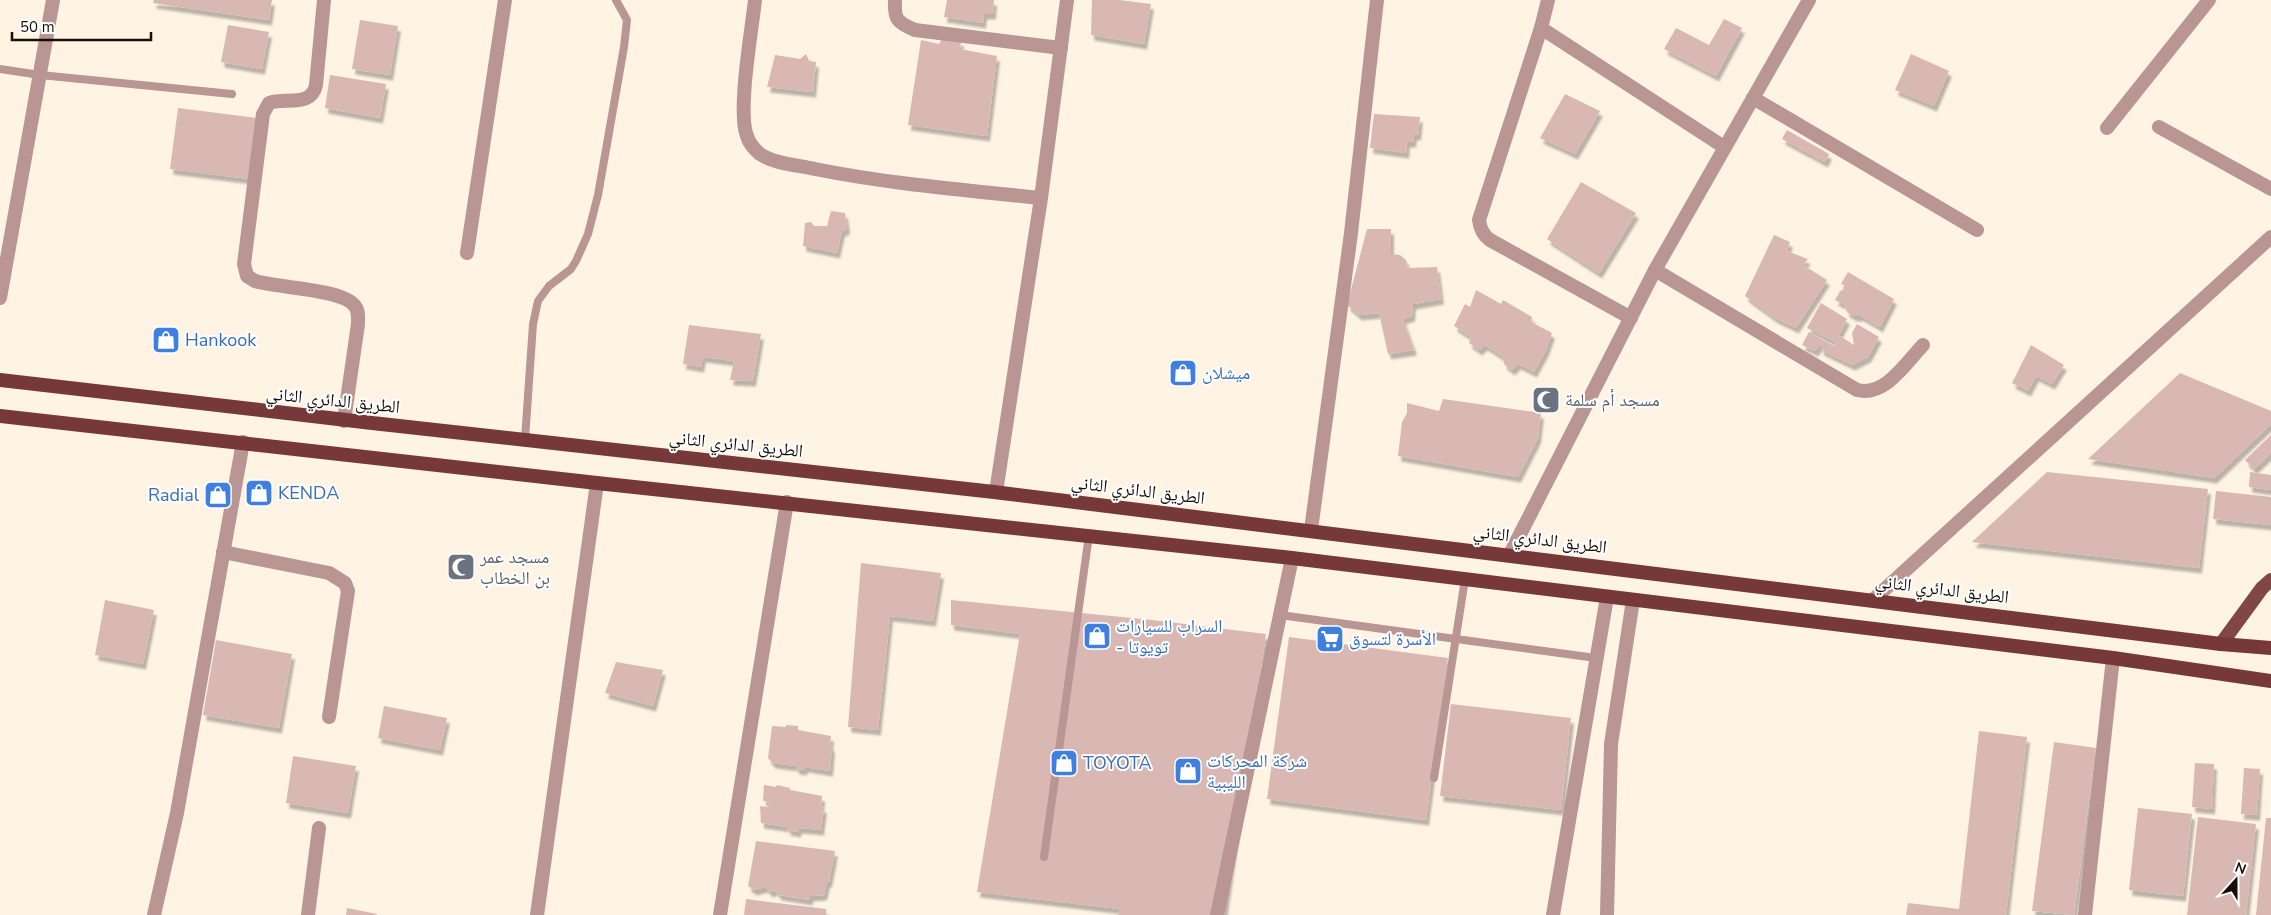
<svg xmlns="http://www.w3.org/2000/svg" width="2271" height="915" font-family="'Nunito Sans','Noto Naskh Arabic',sans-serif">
<defs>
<filter id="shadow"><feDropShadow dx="3" dy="5.5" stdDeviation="1" flood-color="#0004"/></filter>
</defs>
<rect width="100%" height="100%" fill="#fff3e4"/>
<g fill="#d9b7b3" filter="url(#shadow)">
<path d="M154 0H272L269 20 153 3Z"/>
<path d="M947 0H994L993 14H984L983 23 944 17Z"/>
<path d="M1092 0H1119L1151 4 1144 44 1091 35Z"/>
<path d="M1724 19 1742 28 1716 76 1664 49 1676 28 1709 45Z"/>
<path d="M360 20 398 26 390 75 352 69Z"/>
<path d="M228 25 269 32 262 69 221 62Z"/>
<path d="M943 37 961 41 960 49 997 56 987 136 908 125 921 40 939 44Z"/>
<path d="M806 54 809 61 816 62 813 92 767 87 775 55 800 59Z"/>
<path d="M1911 54 1949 71 1934 106 1895 90Z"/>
<path d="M330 75 386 84 380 118 325 108Z"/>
<path d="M1565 94 1600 111 1575 154 1540 138Z"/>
<path d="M178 108 257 118 249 179 170 169Z"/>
<path d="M1374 114 1420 117 1418 135H1414L1413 142H1407L1406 153 1370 148Z"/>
<path d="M1787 130 1829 154 1825 162 1782 139Z"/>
<path d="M1581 182 1636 213 1599 273 1547 239Z"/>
<path d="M831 211 845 213 847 229 842 231 837 253 803 246 805 223 811 222 814 226H827Z"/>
<path d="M1367 229H1391V254L1400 255 1406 260 1408 268 1437 267 1441 299 1413 304 1412 316 1403 319 1414 350 1388 354 1379 313 1359 315 1347 305Z"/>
<path d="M1774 235 1790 242 1787 251 1808 259 1803 265 1827 280 1796 328 1775 318 1745 296Z"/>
<path d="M1848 272 1894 299 1880 327 1861 316H1854L1847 312 1845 305 1835 300 1840 291 1843 290 1844 285 1841 284Z"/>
<path d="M1476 290 1501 304 1503 300 1532 317 1531 322 1552 333 1546 350 1534 372 1518 364 1512 370 1504 364 1503 357 1485 345 1479 350 1469 343 1471 337 1454 326 1465 304 1470 307Z"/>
<path d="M1821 303 1847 319 1835 342 1807 328Z"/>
<path d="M1857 324 1879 337 1868 357 1852 365 1821 350V344L1815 351 1802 345 1809 332 1834 346 1840 336 1854 345 1852 333Z"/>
<path d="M689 325 761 334 753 381 730 380 734 361 703 357 701 367 683 364Z"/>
<path d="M2031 345 2064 365 2052 384 2036 376 2028 391 2012 383Z"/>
<path d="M2180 373 2271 411V424L2214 478 2088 459Z"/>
<path d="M1443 399 1541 413 1538 438 1518 477 1398 456 1402 422 1407 413V403L1439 411Z"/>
<path d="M2271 435V453L2254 469 2245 460Z"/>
<path d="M2047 472 2208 489 2199 568 1972 542Z"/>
<path d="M2250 472 2271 475V490L2249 487Z"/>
<path d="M2216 491 2271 497V525L2213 519Z"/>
<path d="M861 563 941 573 933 621 890 616 878 730 848 727Z"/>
<path d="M105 600 154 610 143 664 95 655Z"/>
<path d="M951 600 1152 620 1266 634 1224 915H1118L1120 909 977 892 1020 634 951 625Z"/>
<path d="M1289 637 1448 658 1426 820 1267 799Z"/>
<path d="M216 640 292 654 279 728 203 715Z"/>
<path d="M616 662 663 670 653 706 605 693Z"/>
<path d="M1451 704 1571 718 1561 810 1440 796Z"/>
<path d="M384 706 447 718 440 750 378 738Z"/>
<path d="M786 725 798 726V730L831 736 830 746 832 747 830 771 805 767 804 770 796 769V766L773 763 768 758 772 726 786 727Z"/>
<path d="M1979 731 2027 737 2006 915H1906L1908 903 1959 909Z"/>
<path d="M2054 742 2096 748 2074 915 2032 911Z"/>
<path d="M293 756 356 766 348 813 286 803Z"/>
<path d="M2195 763 2214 764 2212 809 2192 807Z"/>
<path d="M2244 768 2260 769 2257 815 2241 814Z"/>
<path d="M764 785 776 787 777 785 790 788V790L822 796 821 807 824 808 821 830 799 828 798 832 787 830 788 827 761 823 760 806 768 807 769 802 763 801Z"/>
<path d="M2138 808 2192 814 2183 896 2129 890Z"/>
<path d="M2198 817 2256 824 2246 915H2187Z"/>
<path d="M2266 818H2271V915H2256Z"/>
<path d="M756 841 835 851 829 882H827L824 895 810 896V900L779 895 775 890 770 892 765 887 754 890 748 886Z"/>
<path d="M746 899 826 909V915H744Z"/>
<path d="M347 908 377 914V915H346Z"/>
</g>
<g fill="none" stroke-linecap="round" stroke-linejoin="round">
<g stroke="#b99594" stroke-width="8">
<path d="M0 69 40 75 232 94"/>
<path d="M525 439 533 324 538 301 549 286 571 269 576 261 588 234 598 195 624 47 627 20 616 0"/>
<path d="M1280 615 1596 658"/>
<path d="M1434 778 1465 579"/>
<path d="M1044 857 1089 535"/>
</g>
<g stroke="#b99594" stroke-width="14">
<path d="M324 0 316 85C311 108 286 97 269 103L263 114 244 264 247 276 255 281C278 288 341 289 354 305 359 310 358 317 358 324L344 421"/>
<path d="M755 0C752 29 737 112 747 136 749 143 754 149 760 154 775 164 798 165 815 169 890 184 965 190 1041 198"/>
<path d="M895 0C894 20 897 22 915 30L1061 48"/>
<path d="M1548 0 1541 28 1724 147"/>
<path d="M1541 28 1479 220C1480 229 1483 235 1490 240L1631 318"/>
<path d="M1753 98 1977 230"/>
<path d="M2159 127 2271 189"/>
<path d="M2107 128 2209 0"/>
<path d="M467 253 505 0"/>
<path d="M1655 270 1857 390C1885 397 1906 363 1923 345"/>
<path d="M0 298 53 0"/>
<path d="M996 492 1041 198 1067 0"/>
<path d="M1311 530 1351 233 1377 0"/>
<path d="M223 552 329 573 345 583 348 591 329 717"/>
<path d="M1510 554 1655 270 1809 0"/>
<path d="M1874 599 2271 237"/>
<path d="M154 915 177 813 243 442"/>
<path d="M308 915 319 828"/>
<path d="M537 915 597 483"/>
<path d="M720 915 787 502"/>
<path d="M1217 915 1292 558"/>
<path d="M1553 915 1607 597"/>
<path d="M1607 915 1611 744 1633 600"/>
<path d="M2085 915 2113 658"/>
</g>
<path stroke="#814646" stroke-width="14" d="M2221 644 2262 588 2271 580"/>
<g stroke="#763838" stroke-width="14">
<path d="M0 380C331 420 663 454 994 492 1403 539 1812 591 2221 644L2271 648"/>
<path d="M0 416 597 483 1292 558 2113 658 2271 681"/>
</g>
</g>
<defs>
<symbol id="shop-square" viewBox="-11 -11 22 22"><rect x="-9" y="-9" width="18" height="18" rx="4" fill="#3f7fe0" stroke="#fff"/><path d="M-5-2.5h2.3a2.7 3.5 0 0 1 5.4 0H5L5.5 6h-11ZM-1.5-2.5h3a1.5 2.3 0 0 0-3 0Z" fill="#fff"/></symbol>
<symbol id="mosque-square" viewBox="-11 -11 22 22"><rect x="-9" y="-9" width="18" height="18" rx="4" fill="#6b7280" stroke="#fff"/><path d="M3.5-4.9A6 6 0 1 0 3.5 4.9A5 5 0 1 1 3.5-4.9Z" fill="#fff"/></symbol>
<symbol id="supermarket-square" viewBox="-11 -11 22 22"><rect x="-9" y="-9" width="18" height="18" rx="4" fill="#3f7fe0" stroke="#fff"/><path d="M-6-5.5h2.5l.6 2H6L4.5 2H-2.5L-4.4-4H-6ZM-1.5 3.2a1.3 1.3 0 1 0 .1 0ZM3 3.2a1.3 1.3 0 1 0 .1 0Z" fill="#fff"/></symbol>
</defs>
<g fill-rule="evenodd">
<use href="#shop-square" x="150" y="324" width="32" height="32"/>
<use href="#shop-square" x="1167" y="357" width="32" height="32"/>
<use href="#mosque-square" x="1530" y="384" width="32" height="32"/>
<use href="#shop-square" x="243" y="477" width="32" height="32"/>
<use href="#shop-square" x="202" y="479" width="32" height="32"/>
<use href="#mosque-square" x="445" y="551" width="32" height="32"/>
<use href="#shop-square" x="1081" y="620" width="32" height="32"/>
<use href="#supermarket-square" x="1314" y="623" width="32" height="32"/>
<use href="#shop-square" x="1048" y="747" width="32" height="32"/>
<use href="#shop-square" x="1172" y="755" width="32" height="32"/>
</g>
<g text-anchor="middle" stroke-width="4" stroke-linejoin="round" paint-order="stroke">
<g font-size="18" fill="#366cbe" stroke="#fff" text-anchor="start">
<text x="185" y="346">Hankook</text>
<text x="1202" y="379">ميشلان</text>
<text x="278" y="499">KENDA</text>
<text x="199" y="501" text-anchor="end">Radial</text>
<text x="1116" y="632">السراب للسيارات<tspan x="1116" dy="21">- تويوتا</tspan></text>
<text x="1349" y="645">الأسرة لتسوق</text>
<text x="1207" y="767">شركة المحركات<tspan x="1207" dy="21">الليبية</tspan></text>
<text x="1083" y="769">TOYOTA</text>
</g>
<g font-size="18" fill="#160f07" stroke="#fff">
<text transform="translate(333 400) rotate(6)" y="6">الطريق الدائري الثاني</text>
<text transform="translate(736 444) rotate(6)" y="6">الطريق الدائري الثاني</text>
<text transform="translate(1138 490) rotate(7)" y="6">الطريق الدائري الثاني</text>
<text transform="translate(1540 539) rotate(7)" y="6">الطريق الدائري الثاني</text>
<text transform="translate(1942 589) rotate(7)" y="6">الطريق الدائري الثاني</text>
</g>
<g font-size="18" fill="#5b616d" stroke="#fff" text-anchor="start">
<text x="1565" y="406">مسجد أم سلمة</text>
<text x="480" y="563">مسجد عمر<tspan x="480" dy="21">بن الخطاب</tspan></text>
</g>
</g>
<g transform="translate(2236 880) rotate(21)" stroke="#ffffff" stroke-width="4" paint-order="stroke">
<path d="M0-4L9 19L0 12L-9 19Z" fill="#160f07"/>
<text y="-8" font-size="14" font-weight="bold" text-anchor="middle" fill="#160f07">N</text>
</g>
<path d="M12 32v8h139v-8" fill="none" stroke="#160f07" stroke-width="2.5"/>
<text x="20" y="32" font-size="15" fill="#160f07" stroke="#ffffff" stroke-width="4" paint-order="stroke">50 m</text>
</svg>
